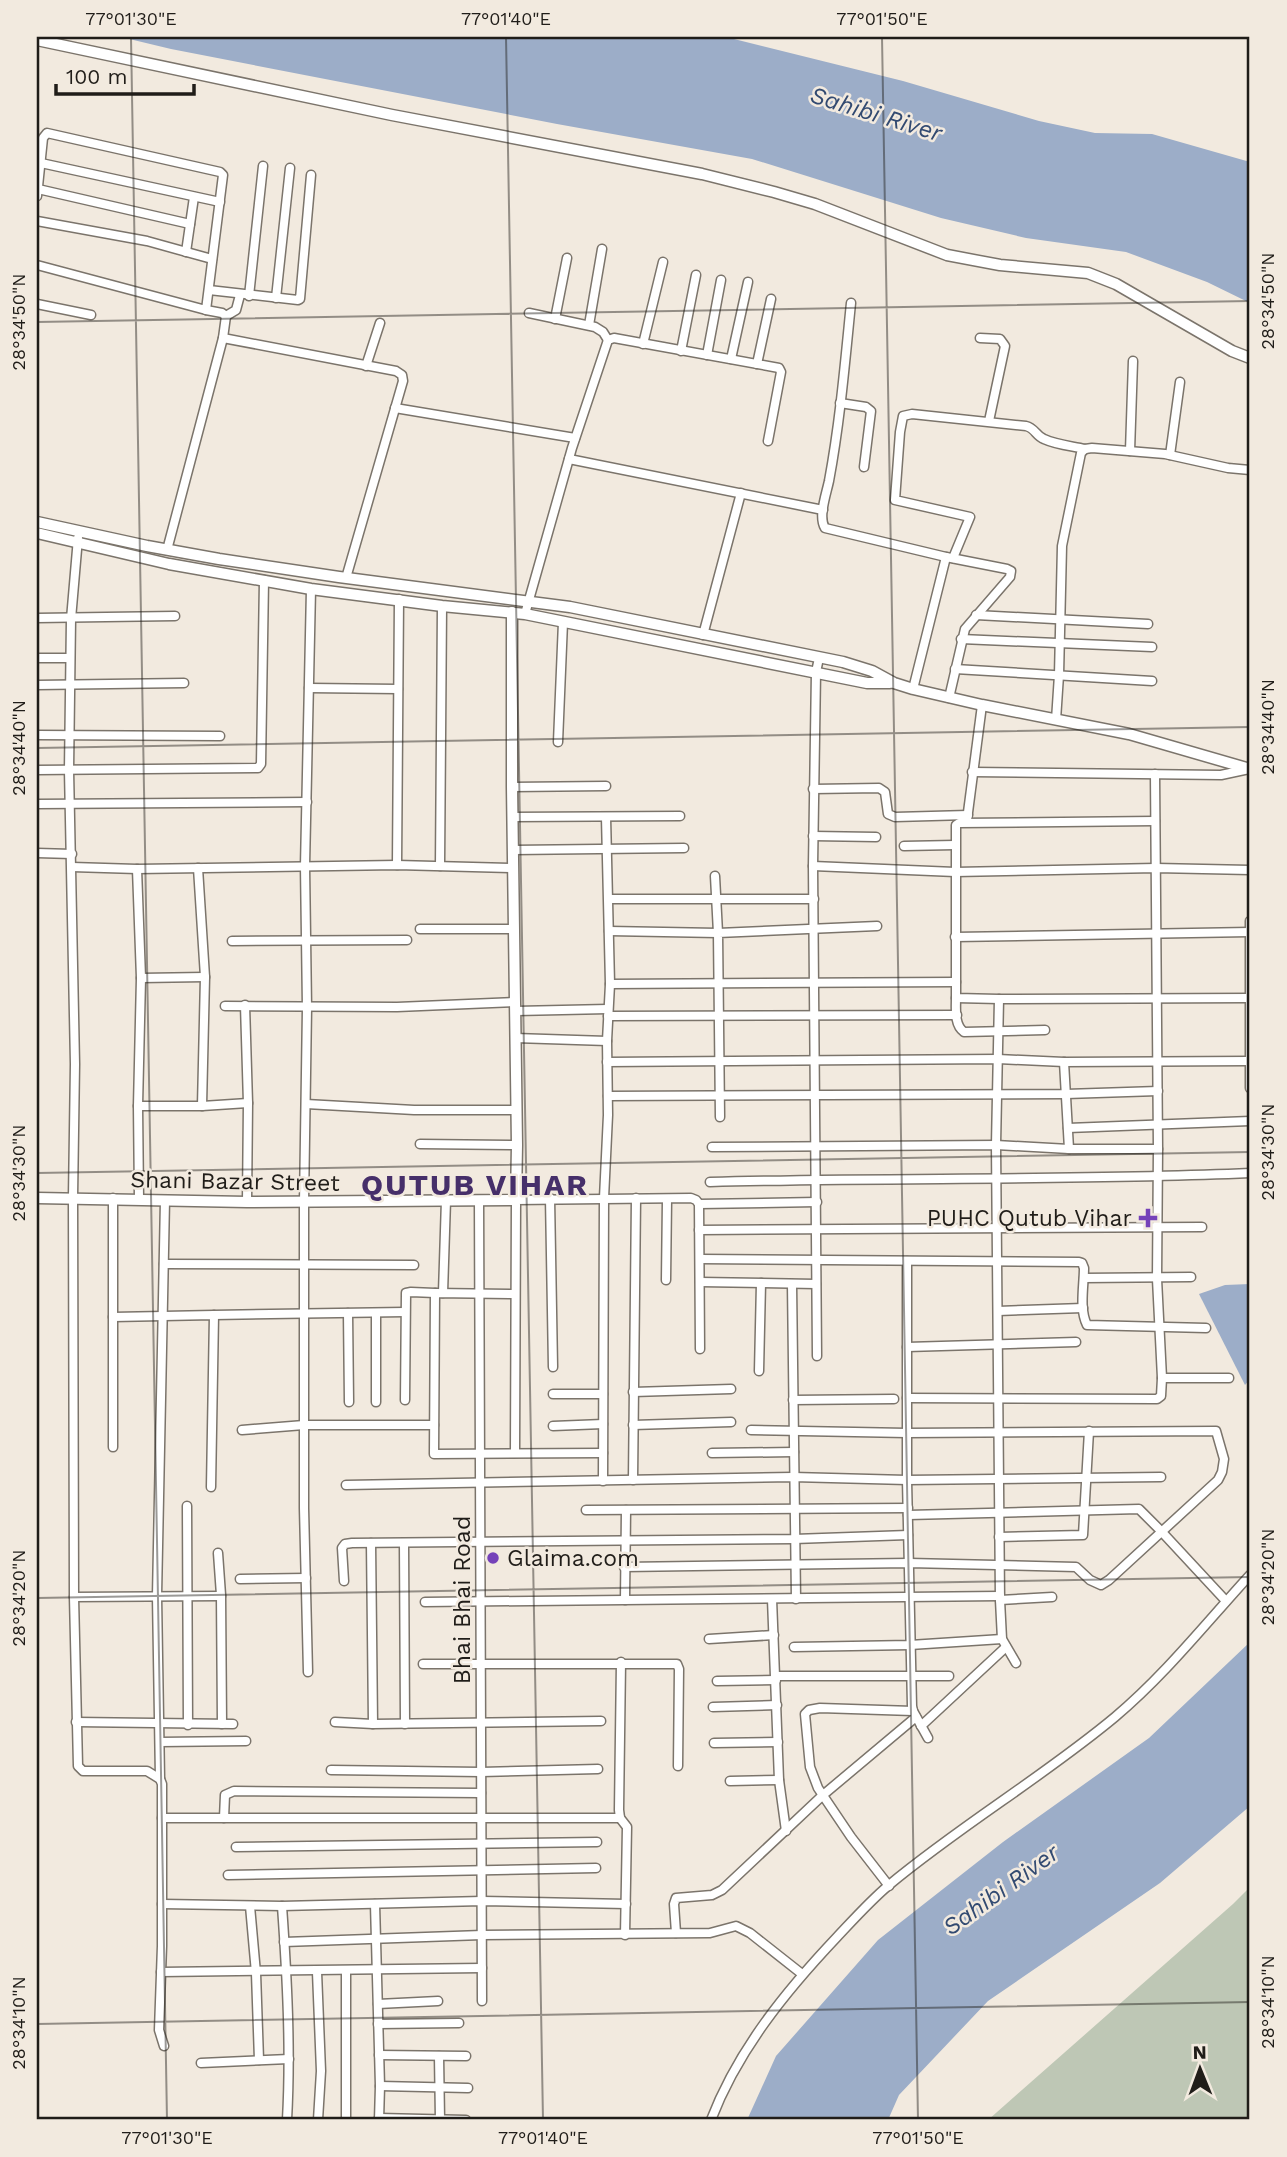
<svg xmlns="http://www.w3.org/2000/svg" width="1287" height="2157" font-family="'Work Sans',sans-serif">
<rect width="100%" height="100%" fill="#f2eadf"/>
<path fill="#bec7b5" d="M1250 1887V2120H988L1233 1904Z"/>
<g fill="#9cadc8">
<path d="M121 37H726L903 81 1039 121 1095 133 1152 134 1250 162V303L1207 282 1126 252 1026 238 941 218 752 159 557 124 171 49Z"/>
<path d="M1250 1284V1379L1245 1385 1199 1294 1225 1285Z"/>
<path d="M1250 1642V1806L1160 1883 988 2001 899 2095 888 2120H747L776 2056 878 1940 1003 1842 1149 1738Z"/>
</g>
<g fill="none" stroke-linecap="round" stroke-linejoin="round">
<defs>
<g id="minor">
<path d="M41 163 220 202"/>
<path d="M38 189 190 224"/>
<path d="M37 196 43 138 47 133 220 172 223 175 206 310 37 265"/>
<path d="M37 221 147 241 212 259"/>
<path d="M186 252 194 197"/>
<path d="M209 290 298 300 300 299 311 175"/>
<path d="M249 296 263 166"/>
<path d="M276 298 290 168"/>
<path d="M851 303C845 363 840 422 829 481 826 495 818 517 825 528L946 557"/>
<path d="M37 304 91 315"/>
<path d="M529 313 595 327 603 332 608 340"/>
<path d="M226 316 236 310 240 295"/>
<path d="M555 319 567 258"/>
<path d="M589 325 602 249"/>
<path d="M223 338 396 371 402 375 403 381 346 578"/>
<path d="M980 338 1000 339 1005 346 989 421"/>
<path d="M643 344 663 262"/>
<path d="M681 351 696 275"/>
<path d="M707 355 721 280"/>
<path d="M731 359 748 282"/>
<path d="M757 364 771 299"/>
<path d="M366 366 380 323"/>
<path d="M840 403 866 407 871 411 864 467"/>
<path d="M395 408 575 438"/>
<path d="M1130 451 1133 361"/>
<path d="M1170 455 1180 382"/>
<path d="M569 459 823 510"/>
<path d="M78 538 71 619 69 770 75 1064 73 1197 74 1597 78 1766 83 1771H147L160 1779 162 1784V1946L159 2030 164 2046"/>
<path d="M167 550 223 338 226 316 222 313 206 310"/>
<path d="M953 558 970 517 895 500 900 432 903 416 912 414 1026 426C1035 428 1036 436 1044 439 1057 445 1072 446 1085 449"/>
<path d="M525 614 572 448 608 340 614 338 779 368 781 372 768 441"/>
<path d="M976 615 1148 624"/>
<path d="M37 618 175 616"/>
<path d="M703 635 741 493"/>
<path d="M961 639 1152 647"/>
<path d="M37 658H70"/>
<path d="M955 669 1152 681"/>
<path d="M37 685 184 683"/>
<path d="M309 688 398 689"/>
<path d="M913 689 946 557 1007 569 1011 571 1010 577 965 629 949 698"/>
<path d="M1056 720 1059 675 1062 546 1081 453 1085 449 1092 448 1165 454 1228 468 1250 470"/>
<path d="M37 735 220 736"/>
<path d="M558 742 563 622"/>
<path d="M37 770 258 768 261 764 264 580"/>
<path d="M972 772 1221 775 1249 769"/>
<path d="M512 787 606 786"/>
<path d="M813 789 879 788 885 792 888 814 895 817 968 815"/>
<path d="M37 804 307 802"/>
<path d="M512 817 680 816"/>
<path d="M967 820 982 705"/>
<path d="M1155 821 959 823 956 825V998L999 999 1250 998"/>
<path d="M813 836 876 837"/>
<path d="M904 846 955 845"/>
<path d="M513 850 684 848"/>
<path d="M37 853 72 854"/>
<path d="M397 865 399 599"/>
<path d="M440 866 442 606"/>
<path d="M813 866 955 872 1156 868 1250 870"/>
<path d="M72 867 137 869 397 865 513 868"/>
<path d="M198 868 205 977 202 1106"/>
<path d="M137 869 141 978 138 1106H202L248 1103"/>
<path d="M609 899H814"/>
<path d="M1250 921V1088"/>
<path d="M420 929H514"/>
<path d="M609 931 718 933 715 876"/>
<path d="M955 937 1250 932"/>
<path d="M232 941 407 940"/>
<path d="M141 978 205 977"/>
<path d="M610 984 956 982"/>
<path d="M956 998C956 1009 954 1025 964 1032L1045 1030"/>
<path d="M999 999 996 1145 1000 1600 1002 1639 1016 1663"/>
<path d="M245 1005 248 1103 247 1202"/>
<path d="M225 1006 397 1007 515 1002"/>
<path d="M516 1011 608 1009"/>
<path d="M608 1016 957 1015"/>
<path d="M515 1038 607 1041"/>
<path d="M607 1062 998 1059 1064 1062 1250 1061"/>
<path d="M1064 1062 1069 1149"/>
<path d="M608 1096 1066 1094 1158 1091"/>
<path d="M306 1104 414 1110H516"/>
<path d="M138 1106 139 1199"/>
<path d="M720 1117 718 933 877 926"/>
<path d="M1068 1128 1250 1121"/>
<path d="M420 1144 517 1145"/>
<path d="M712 1147 996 1145 1069 1149H1158L1155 774"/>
<path d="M710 1182C890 1177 1070 1181 1250 1173"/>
<path d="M113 1198V1447"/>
<path d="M550 1198 553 1367"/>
<path d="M479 1200 482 2001"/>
<path d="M699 1204 817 1202"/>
<path d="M699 1230 1202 1227"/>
<path d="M700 1259 1079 1262 1082 1263 1084 1268C1084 1286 1079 1309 1087 1325L1206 1328"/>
<path d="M907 1261V1480L912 1706 913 1711 928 1738"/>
<path d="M164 1264 414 1265"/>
<path d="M1084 1278 1191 1277"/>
<path d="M666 1280 667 1200"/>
<path d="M700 1282 816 1284"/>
<path d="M792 1284 796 1599"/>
<path d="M443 1293 446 1200"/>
<path d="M515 1294 435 1293 434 1454 603 1453"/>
<path d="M998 1311 1083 1308"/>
<path d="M348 1313 349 1402"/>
<path d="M376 1313V1402"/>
<path d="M214 1315 405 1312"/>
<path d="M113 1317 214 1315 211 1487"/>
<path d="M907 1347 1076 1342"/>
<path d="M817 1356 813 866 816 672 819 658"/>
<path d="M759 1371 761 1283"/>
<path d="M1162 1378H1229"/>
<path d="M633 1392 731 1389"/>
<path d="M553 1394H603"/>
<path d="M907 1398 1157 1399 1161 1396 1162 1378 1157 1279 1158 1149"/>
<path d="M405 1400 406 1293 411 1292 435 1293"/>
<path d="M793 1400 894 1399"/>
<path d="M633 1425 731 1422"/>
<path d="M553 1426 603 1424"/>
<path d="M242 1430 304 1425H434"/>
<path d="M515 1453 516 1200 691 1198 696 1200 699 1204 700 1349"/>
<path d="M712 1453 794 1452"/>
<path d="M633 1480 636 1198"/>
<path d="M603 1481 604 1198 608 1115 607 1041 610 984 606 817"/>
<path d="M346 1485 793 1477 907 1480 1161 1477"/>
<path d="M187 1506 188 1725"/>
<path d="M586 1510 908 1508"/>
<path d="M908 1515 1139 1509 1161 1531 1226 1601"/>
<path d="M999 1537 1083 1535 1089 1431"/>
<path d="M371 1543 373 1724"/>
<path d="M404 1543 405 1724"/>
<path d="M218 1553 221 1595 222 1724"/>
<path d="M624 1567 909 1563 1076 1567 1090 1580 1101 1585 1109 1580 1218 1480 1222 1472 1224 1459 1216 1431 907 1433 751 1430"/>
<path d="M240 1579 306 1578"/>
<path d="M344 1581 342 1548 345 1544 352 1543 794 1539 908 1535"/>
<path d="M74 1597 221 1596"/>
<path d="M772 1599 779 1780 786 1831"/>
<path d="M625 1600 626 1510"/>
<path d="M1000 1600 1052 1597"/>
<path d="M425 1602 1000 1596"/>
<path d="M709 1639 774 1635"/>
<path d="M794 1647 910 1645 1002 1639"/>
<path d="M621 1662 619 1810 620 1818 627 1827 625 1935"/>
<path d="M423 1664H677L679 1669 678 1766"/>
<path d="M308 1672 304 1508V1202L307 1008 305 866 311 589"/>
<path d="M776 1676H949"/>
<path d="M717 1681 776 1680"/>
<path d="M713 1707 777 1705"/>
<path d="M76 1722 233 1724"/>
<path d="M335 1722 373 1724 601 1721"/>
<path d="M921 1726 1006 1647"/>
<path d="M160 1742 246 1741"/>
<path d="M714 1743 778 1742"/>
<path d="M331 1770 481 1772 598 1769"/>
<path d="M160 1779 157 1596 165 1200"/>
<path d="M730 1781 779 1780"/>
<path d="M162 1818H620"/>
<path d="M224 1818 225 1795 234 1791 481 1793"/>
<path d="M236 1847 597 1842"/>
<path d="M228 1875 596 1868"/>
<path d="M889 1886 851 1837 818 1788 810 1767 805 1714 809 1710 820 1708 913 1711"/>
<path d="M162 1904 282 1906 482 1901 626 1904"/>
<path d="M375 1904 380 2086 379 2120"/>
<path d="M250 1906 256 1973 259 2060"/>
<path d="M282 1906C287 1977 291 2049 287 2120"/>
<path d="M676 1933 674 1904 676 1898 712 1895 722 1890 823 1795 916 1717"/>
<path d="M284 1942 482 1935 710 1933 736 1926 750 1933 802 1974"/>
<path d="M346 1971V2120"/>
<path d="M161 1972 482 1968"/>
<path d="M317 1972 321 2071 318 2120"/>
<path d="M378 2004 438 2001"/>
<path d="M378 2024 459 2023"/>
<path d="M379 2055 466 2056"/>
<path d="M439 2056 440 2120"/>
<path d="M201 2063 289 2059"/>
<path d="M380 2086 468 2088"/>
<path d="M379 2118 466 2120"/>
<path d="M711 2120C738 2050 785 1992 837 1937 854 1919 870 1901 889 1885 961 1825 1043 1777 1115 1717 1165 1675 1206 1623 1250 1575"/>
</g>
<g id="tertiary">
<path d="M37 40 392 115 702 174 774 192 815 204 947 255 1000 265 1088 273 1116 284 1232 351 1250 358"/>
<path d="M37 522 147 546 219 559 339 577 570 607 843 662 872 671 894 683 913 689 982 705 1129 734 1250 769"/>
<path d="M37 533 169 564 311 589 442 606 525 614 867 683H890"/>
<path d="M37 1198 247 1202 516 1200 517 1145 512 787V612"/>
</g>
</defs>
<use href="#minor" stroke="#7b746b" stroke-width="11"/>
<use href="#tertiary" stroke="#7b746b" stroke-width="13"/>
<use href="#minor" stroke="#fff" stroke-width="8"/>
<use href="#tertiary" stroke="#fff" stroke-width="10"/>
</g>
<path fill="none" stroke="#201d19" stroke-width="2" stroke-opacity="0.45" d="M131 37 167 2120M506 37 543 2120M882 37 918 2120M37 322 1250 301M37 748 1250 727M37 1173 1250 1152M37 1598 1250 1577M37 2024 1250 2002"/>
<g fill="#7542b9" stroke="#f2eadf" stroke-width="2.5">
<path d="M1144.5 1207.5h7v7h7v7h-7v7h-7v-7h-7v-7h7z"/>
<circle cx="493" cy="1558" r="7"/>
</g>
<g text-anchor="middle" stroke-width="5" stroke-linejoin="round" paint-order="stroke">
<g font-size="23" fill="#201d19" stroke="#f2eadf">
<text transform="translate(235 1181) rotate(1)" y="8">Shani Bazar Street</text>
<text transform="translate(462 1600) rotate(-90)" y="8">Bhai Bhai Road</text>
</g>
<g font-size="23" fill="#201d19" stroke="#f2eadf" text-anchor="end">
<text x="1132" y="1226">PUHC Qutub Vihar</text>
<text x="507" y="1566" text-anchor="start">Glaima.com</text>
</g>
<g font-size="24" font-style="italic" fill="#324a71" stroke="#f2eadf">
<text transform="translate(876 114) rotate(17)" y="8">Sahibi River</text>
<text transform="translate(1001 1890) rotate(-36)" y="8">Sahibi River</text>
</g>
<g font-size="30" font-weight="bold" letter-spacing="2" fill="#462f6a" stroke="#f2eadf">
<text x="475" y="1195">QUTUB VIHAR</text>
</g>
</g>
<rect width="1287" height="2157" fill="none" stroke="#f2eadf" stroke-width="77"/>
<g transform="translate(1200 2069) rotate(359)" stroke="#f2eadf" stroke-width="5" paint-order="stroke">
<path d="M0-5L12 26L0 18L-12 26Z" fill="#201d19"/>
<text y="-10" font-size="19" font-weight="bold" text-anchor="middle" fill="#201d19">N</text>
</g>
<path d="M56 84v10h138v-10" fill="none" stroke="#201d19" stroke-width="3.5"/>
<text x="66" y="84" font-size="21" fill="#201d19" stroke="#f2eadf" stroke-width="5" paint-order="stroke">100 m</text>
<rect x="38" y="38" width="1210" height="2080" fill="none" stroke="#201d19" stroke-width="2.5"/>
<g font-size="18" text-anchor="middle" fill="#201d19">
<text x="131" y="25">77°01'30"E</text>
<text x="506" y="25">77°01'40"E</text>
<text x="882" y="25">77°01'50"E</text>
<text transform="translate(1268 301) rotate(-90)" y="6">28°34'50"N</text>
<text transform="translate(19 322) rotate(-90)" y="6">28°34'50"N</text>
<text transform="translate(1268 727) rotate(-90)" y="6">28°34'40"N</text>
<text transform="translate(19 748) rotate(-90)" y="6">28°34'40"N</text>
<text transform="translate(1268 1152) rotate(-90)" y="6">28°34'30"N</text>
<text transform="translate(19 1173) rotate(-90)" y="6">28°34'30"N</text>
<text transform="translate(1268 1577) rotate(-90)" y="6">28°34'20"N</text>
<text transform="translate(19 1598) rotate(-90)" y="6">28°34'20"N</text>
<text transform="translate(1268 2002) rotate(-90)" y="6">28°34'10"N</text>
<text transform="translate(19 2023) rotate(-90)" y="6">28°34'10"N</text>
<text x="167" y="2144">77°01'30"E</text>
<text x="543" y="2144">77°01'40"E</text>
<text x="918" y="2144">77°01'50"E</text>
</g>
</svg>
